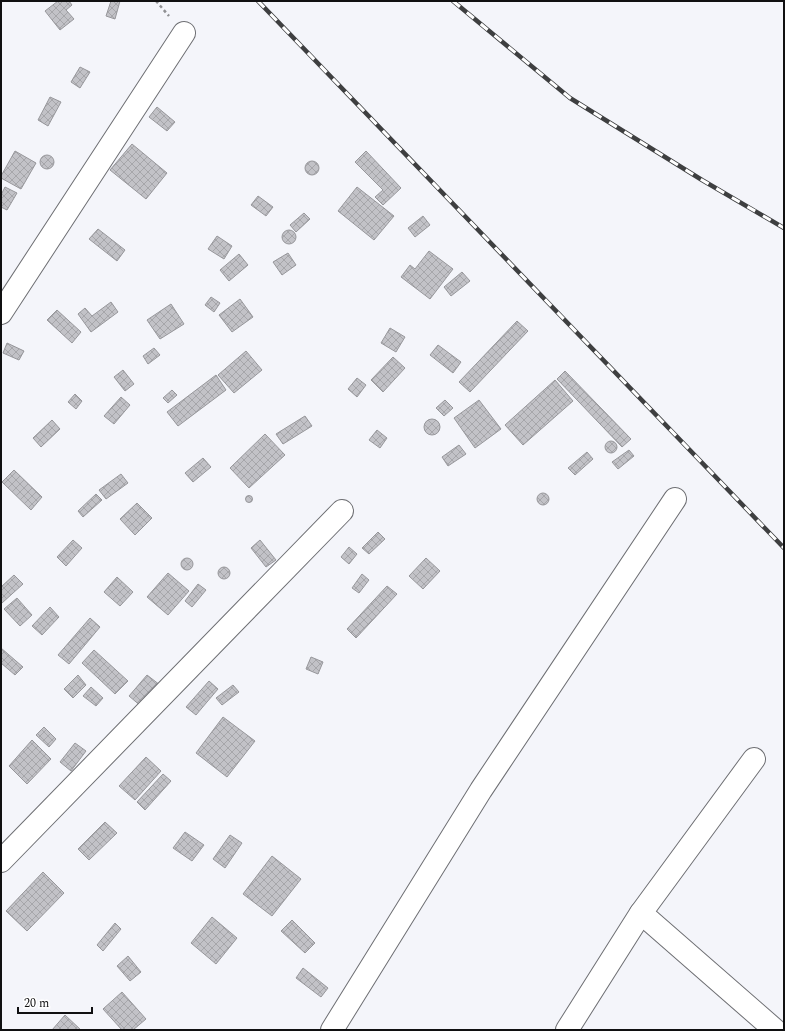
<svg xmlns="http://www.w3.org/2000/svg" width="785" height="1031" font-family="Spectral,serif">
<defs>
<pattern id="building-cross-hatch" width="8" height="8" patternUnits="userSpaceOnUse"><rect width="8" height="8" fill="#c2c2c7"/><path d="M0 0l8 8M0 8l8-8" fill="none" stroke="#a6a6aa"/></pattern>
</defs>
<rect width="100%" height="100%" fill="#f4f5fa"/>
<g fill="url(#building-cross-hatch)" stroke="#97979b">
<path d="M58 1H69L72 5 66 10 74 19 60 30 45 11Z"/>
<path d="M111 1H120L115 19 106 16Z"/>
<path d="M80 67 90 72 80 88 71 82Z"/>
<path d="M50 97 61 102 48 126 38 120Z"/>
<path d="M157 107 175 122 167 131 149 117Z"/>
<path d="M132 144 167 173 146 199 110 170Z"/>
<path d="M15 151 36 163 21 189 1 178V176Z"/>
<path d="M366 151 401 188 383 205 375 197 383 190 355 162Z"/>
<circle cx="47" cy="162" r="7"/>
<circle cx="312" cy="168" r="7"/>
<path d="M5 187 17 193 7 210 1 207V195Z"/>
<path d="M357 187 394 216 374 240 338 211Z"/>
<path d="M258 196 273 207 266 216 251 205Z"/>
<path d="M304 213 310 219 296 232 290 225Z"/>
<path d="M423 216 430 225 415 237 408 228Z"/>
<path d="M98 229 125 250 117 261 89 239Z"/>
<circle cx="289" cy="237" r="7"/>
<path d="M217 236 232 246 224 259 208 249Z"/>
<path d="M429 251 453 269 430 299 401 277 410 265 415 269Z"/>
<path d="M288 253 296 265 282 275 273 262Z"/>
<path d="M239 254 248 265 229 281 220 270Z"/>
<path d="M462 272 470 281 451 296 444 287Z"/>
<path d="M211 297 220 303 214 312 205 305Z"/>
<path d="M240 299 253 317 232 332 219 315Z"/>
<path d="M111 302 118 312 91 332 78 314 85 308 92 316Z"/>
<path d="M171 304 184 324 160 339 147 320Z"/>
<path d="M57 310 81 332 72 343 47 320Z"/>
<path d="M517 321 528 331 470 392 459 382Z"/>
<path d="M390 328 405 337 396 352 381 343Z"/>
<path d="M7 343 24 351 19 360 3 353Z"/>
<path d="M438 345 461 362 453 373 430 355Z"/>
<path d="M154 348 160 355 148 364 143 356Z"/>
<path d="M246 351 262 370 234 393 218 375Z"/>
<path d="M393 357 405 368 383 392 371 380Z"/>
<path d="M123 370 134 384 125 391 114 377Z"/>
<path d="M565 371 631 439 622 447 557 379Z"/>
<path d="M216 375 226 390 178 426 167 412Z"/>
<path d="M357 378 366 385 357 397 348 389Z"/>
<path d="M555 380 573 401 523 445 505 425Z"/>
<path d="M172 390 177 395 168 403 163 398Z"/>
<path d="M75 394 82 401 76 409 68 402Z"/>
<path d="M121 397 130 405 114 424 104 416Z"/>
<path d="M445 400 453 408 444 416 436 408Z"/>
<path d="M479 400 501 429 475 448 454 418Z"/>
<path d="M305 416 312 426 283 444 276 434Z"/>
<circle cx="432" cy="427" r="8"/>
<path d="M52 420 60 429 41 447 33 438Z"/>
<path d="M377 430 387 438 380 448 369 440Z"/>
<path d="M265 434 285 455 249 488 230 468Z"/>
<circle cx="611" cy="447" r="6"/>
<path d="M459 445 466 454 448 466 442 457Z"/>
<path d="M629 450 634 456 618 469 612 462Z"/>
<path d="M587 452 593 459 575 475 568 468Z"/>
<path d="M203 458 211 467 193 482 185 473Z"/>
<path d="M14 470 42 497 31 510 2 482Z"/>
<path d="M121 474 128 483 106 499 99 490Z"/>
<circle cx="543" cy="499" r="6"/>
<path d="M96 494 102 500 83 517 78 511Z"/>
<circle cx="249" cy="499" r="3.5"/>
<path d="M137 503 152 518 135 535 120 519Z"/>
<path d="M378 532 385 539 369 554 362 548Z"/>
<path d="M73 540 82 548 66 566 57 557Z"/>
<path d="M260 540 276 560 266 567 251 548Z"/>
<path d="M349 547 357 554 349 564 341 557Z"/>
<path d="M426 558 440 571 423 589 409 576Z"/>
<circle cx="187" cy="564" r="6"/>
<circle cx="224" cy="573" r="6"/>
<path d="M168 573 189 591 168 615 147 597Z"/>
<path d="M362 574 369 580 359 593 352 588Z"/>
<path d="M14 575 23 584 2 603 1 602V587Z"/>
<path d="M117 577 133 592 120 606 104 592Z"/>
<path d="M198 584 206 590 192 607 185 601Z"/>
<path d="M387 586 397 594 356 638 347 629Z"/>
<path d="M17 598 32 615 20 626 4 609Z"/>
<path d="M50 607 59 617 42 635 32 626Z"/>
<path d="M90 618 100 627 69 664 58 655Z"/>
<path d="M1 648 23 667 15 675 1 663Z"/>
<path d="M94 650 128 681 115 694 82 663Z"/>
<path d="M311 657 323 662 318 674 306 669Z"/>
<path d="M78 675 86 685 73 698 64 689Z"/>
<path d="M147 675 160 685 142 707 129 696Z"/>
<path d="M209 681 218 689 196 715 186 707Z"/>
<path d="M233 685 239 692 222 705 216 698Z"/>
<path d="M91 687 103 698 96 706 83 696Z"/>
<path d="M223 717 255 741 227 777 196 753Z"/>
<path d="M44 727 56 739 49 747 36 735Z"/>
<path d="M32 740 51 759 27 784 9 766Z"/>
<path d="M75 743 86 751 71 771 60 762Z"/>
<path d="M146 757 161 771 135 800 119 786Z"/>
<path d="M163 774 171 781 145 810 137 802Z"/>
<path d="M105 822 117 833 89 860 78 849Z"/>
<path d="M185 832 204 845 192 861 173 848Z"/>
<path d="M230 835 242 843 225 868 213 859Z"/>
<path d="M272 856 301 879 272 916 243 894Z"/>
<path d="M43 872 64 893 27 931 6 911Z"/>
<path d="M212 917 237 938 216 964 191 943Z"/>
<path d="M292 920 315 943 305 953 281 931Z"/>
<path d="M115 923 121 929 103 951 97 945Z"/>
<path d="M128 956 141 972 130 981 117 966Z"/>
<path d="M303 968 328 988 321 997 296 978Z"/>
<path d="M122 992 146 1019 133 1030H122L103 1009Z"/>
<path d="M65 1015 81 1030H52Z"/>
</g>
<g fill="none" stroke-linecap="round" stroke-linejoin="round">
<defs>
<g id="minor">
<path d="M1 313 184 33"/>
<path d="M1 861 342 511"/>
<path d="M641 913 775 1030"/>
<path d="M332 1030 481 790 675 499"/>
<path d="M567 1030 641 913 754 759"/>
</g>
</defs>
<use href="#minor" stroke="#6e6f73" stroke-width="24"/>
<path stroke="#8f9093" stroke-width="2.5" stroke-dasharray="3 3" stroke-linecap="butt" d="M156 1 169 16"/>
<use href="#minor" stroke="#fff" stroke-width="22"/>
<defs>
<g id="rail">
<path d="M258 1 784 548"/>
<path d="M453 1 570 98 702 180 784 228"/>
</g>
</defs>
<use href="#rail" stroke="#3e3f40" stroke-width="4.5"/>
<use href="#rail" stroke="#fff" stroke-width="3" stroke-dasharray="9" stroke-linecap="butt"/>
</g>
<rect width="785" height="1031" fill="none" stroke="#101011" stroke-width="4"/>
<path d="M18 1007v6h74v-6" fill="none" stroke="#101011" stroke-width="2"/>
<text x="24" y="1007" font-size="12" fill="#101011" stroke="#ffffff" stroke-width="3" paint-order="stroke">20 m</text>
</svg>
